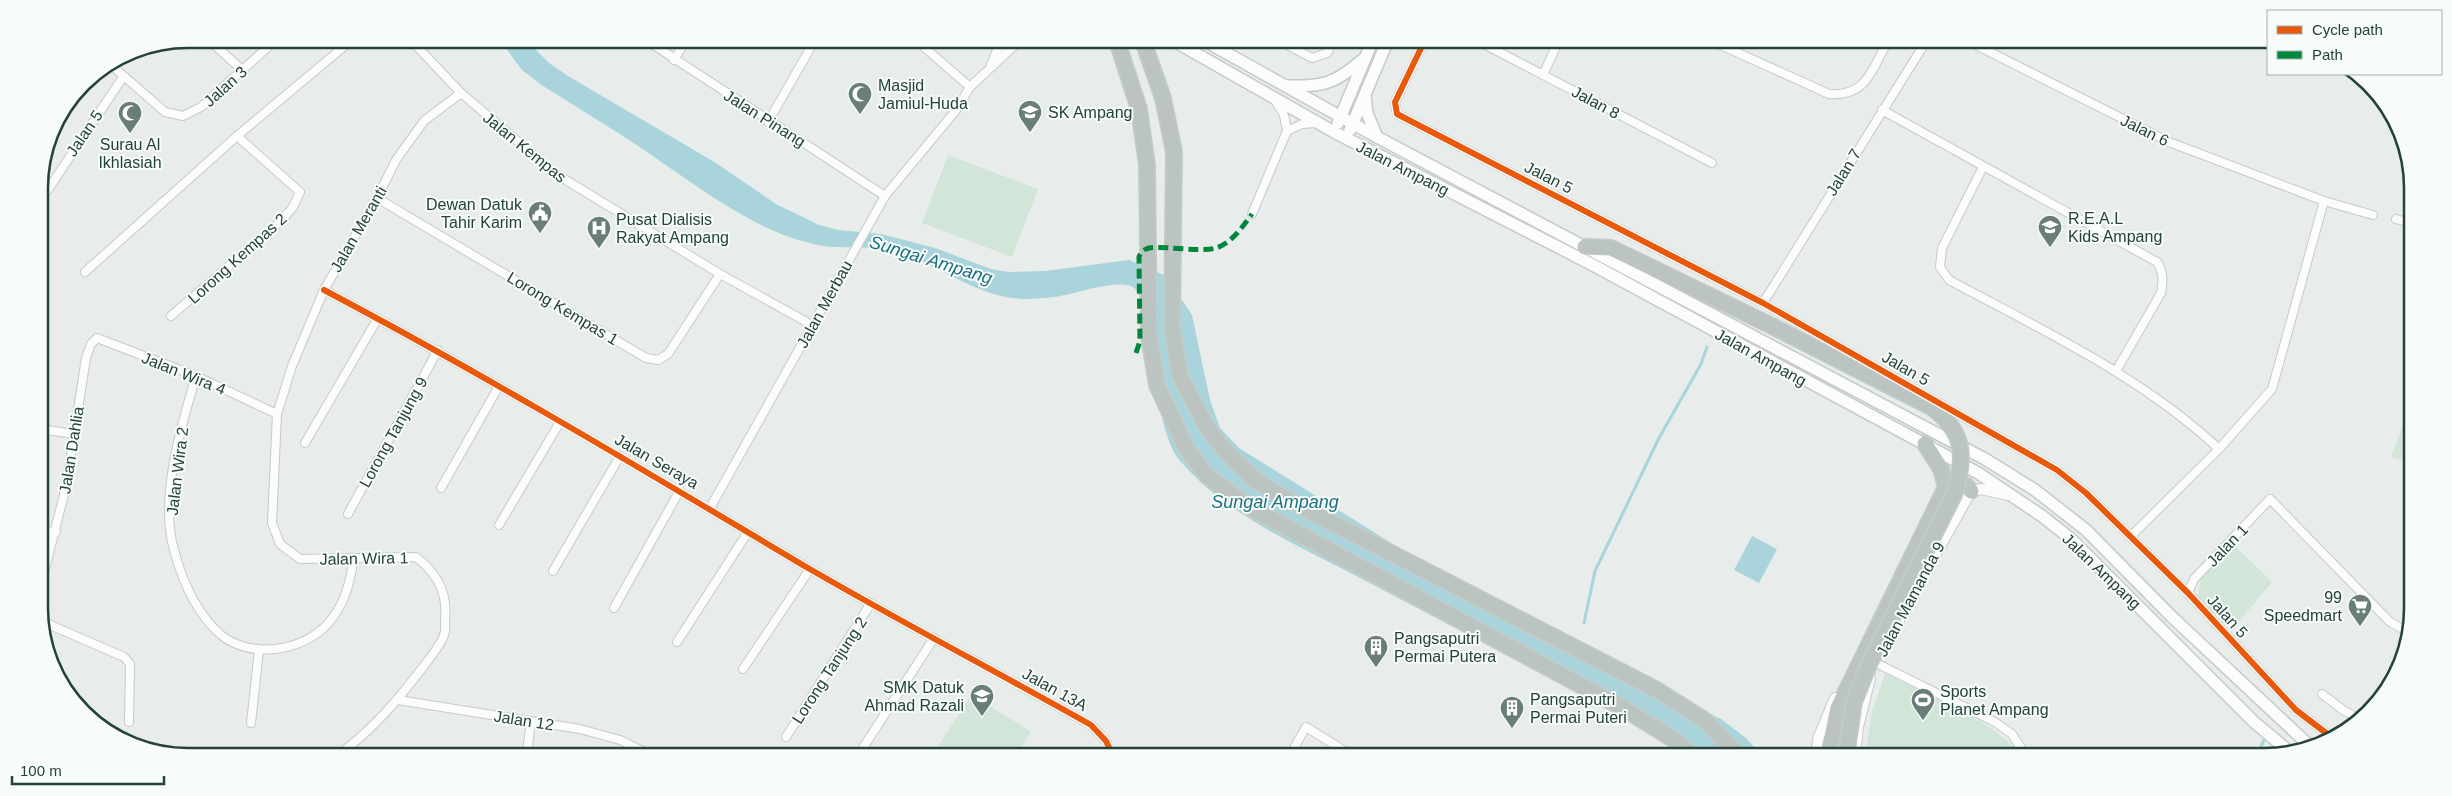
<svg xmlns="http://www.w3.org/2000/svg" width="2452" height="796" font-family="Helvetica,sans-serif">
<rect width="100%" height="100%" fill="#e8edeb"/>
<g fill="#d1e6d8">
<path d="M948 155 1038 189 1012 257 922 223Z"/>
<path d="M2409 409V461L2391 457Z"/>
<path d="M2233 544 2272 582 2231 631 2198 597 2201 577Z"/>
<path d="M1885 674C1922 692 1999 723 2021 756H1865L1872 711Z"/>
<path d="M972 694 1031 732 1017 754H933Z"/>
</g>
<g fill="#a9d4db">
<path d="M500 40H526L549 63 568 76 716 163 776 204 819 225 838 230 881 234 935 248 991 269 1008 272 1045 271 1129 260 1166 276 1192 315 1210 400 1220 428 1239 448 1550 642 1721 719 1746 738 1762 756H1692L1634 720C1543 673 1452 627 1362 579 1299 546 1228 516 1181 462 1150 427 1154 301 1133 287 1118 278 1072 295 1054 297 1038 299 1022 300 1006 297 965 289 933 261 893 251 873 246 852 248 832 247 819 246 805 242 792 238 742 221 691 182 647 152 613 129 578 108 543 86L522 70Z"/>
<path d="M1752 536 1777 549 1759 583 1734 570Z"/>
</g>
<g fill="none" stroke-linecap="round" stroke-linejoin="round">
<g stroke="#a9d4db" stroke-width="3">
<path d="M1584 623 1595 571 1659 438 1701 364 1707 347"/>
<path d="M2256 757 2266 736"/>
</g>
<defs>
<g id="minor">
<path d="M208 39 242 70"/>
<path d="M410 39 461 93 556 174 720 274 812 325"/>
<path d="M646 40 885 196"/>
<path d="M917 41 970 87"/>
<path d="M1280 41 1312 58 1327 53 1332 42"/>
<path d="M1424 42 1395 102 1397 114 1763 303 2057 470 2086 493 2188 593 2296 710 2326 733 2336 737"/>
<path d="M1480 42 1712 163"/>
<path d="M1714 42 1829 94C1866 97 1871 71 1887 43"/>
<path d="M1972 43 2169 142 2324 201 2373 215"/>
<path d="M674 60 686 40"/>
<path d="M110 64 165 112 183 116 201 107 277 39"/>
<path d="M991 65 997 50 1007 41"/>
<path d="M1543 75 1558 42"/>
<path d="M1275 100 1284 115 1287 131"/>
<path d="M1882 110 2157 262C2164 273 2163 280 2161 293L2116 371"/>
<path d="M768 122 815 40"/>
<path d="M1983 167 1942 248 1940 267 1949 280C2042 330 2141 376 2219 449"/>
<path d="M47 191 123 77"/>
<path d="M377 198 646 358 658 360 668 354 720 274"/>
<path d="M1252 214 1287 131 1302 124 1316 123"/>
<path d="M2396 219 2410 223"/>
<path d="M85 272 237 136 353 39"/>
<path d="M324 290C489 377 648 473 808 568 901 622 997 672 1091 725L1106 741 1112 754"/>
<path d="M1763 303 1925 43"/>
<path d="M171 316 282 220 293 207 300 192 237 136"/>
<path d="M196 376C181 426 159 499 174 550 182 580 197 614 221 635 252 660 307 651 331 620 346 601 350 581 354 558"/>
<path d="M40 429 74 434"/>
<path d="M305 443 378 318"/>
<path d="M441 488 499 386"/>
<path d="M710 508 885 196 957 109 970 87 1019 41"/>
<path d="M348 514 438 350"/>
<path d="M499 525 560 422"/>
<path d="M41 531 56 532"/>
<path d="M2130 537 2219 449 2272 389 2324 201"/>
<path d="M553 571 620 456"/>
<path d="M41 584 66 487 86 358 91 344 97 338 196 376 277 414"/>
<path d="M2188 593 2194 579 2270 499 2390 622 2408 632"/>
<path d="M614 608 680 490"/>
<path d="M41 621 124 657 130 664 129 722"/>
<path d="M677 642 748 532"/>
<path d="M1876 663 1995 722 2012 734 2026 756"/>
<path d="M743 669 810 569"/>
<path d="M2322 694 2343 710 2361 720"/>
<path d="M398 700 580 729 620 740 647 753"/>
<path d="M251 723 259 650"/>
<path d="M786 737 871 603"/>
<path d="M341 753C374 728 398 700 423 667 430 658 440 646 444 635 446 630 445 624 445 619 448 593 437 573 416 557L300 559 280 544 272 523 277 414 292 366 324 290 377 198 396 160 424 121 461 93"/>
<path d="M527 753 531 721"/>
<path d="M859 754 934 638"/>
<path d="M1290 755 1306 727 1351 755"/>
</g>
<g id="tertiary">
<path d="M1898 622 1971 491 1981 489 2008 495"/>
<path d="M1816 756 1818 739 1835 698"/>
<path d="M1855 756 1858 727 1870 678"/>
</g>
<g id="secondary">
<path d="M1174 41 1334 132 1591 264 1978 473 2042 516 2071 539 2254 722 2291 753"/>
<path d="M1205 41 1377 137 1985 459 2035 490 2086 530 2172 617 2312 748"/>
<path d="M1286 86C1322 87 1335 84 1362 60"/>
<path d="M1365 96 1367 113 1377 137"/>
<path d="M1338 123 1372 42"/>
<path d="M1350 130 1387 42"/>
</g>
<g id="motorway">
<path d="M1117 41 1139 109 1147 165 1149 337 1157 385 1186 448 1207 476 1251 508 1623 708 1673 739 1694 756"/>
<path d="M1143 41 1163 98 1174 152 1172 327 1180 376 1208 429 1227 453 1255 480 1288 500 1657 690 1706 721 1738 756"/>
<path d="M1585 247 1611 248 1772 326"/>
<path d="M1946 487C1955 483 1964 481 1971 491"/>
<path d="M1828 756 1838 708 1946 487 1941 469 1925 444"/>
</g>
</defs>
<use href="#minor" stroke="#c5cac8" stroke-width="10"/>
<use href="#tertiary" stroke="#c5cac8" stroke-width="12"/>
<use href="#secondary" stroke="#c3cbc8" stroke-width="14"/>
<use href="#motorway" stroke="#c3ccc9" stroke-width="18"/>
<use href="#minor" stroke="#fcfcfc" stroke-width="8"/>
<use href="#tertiary" stroke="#fcfcfc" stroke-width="10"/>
<use href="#secondary" stroke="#fcfcfc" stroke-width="11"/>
<use href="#motorway" stroke="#bcc4c2" stroke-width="15"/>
<defs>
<path id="motorway-bridge" d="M1772 326 1931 407C1965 431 1966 457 1954 495L1870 662 1854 702 1846 756"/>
</defs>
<use href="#motorway-bridge" stroke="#c3ccc9" stroke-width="18" stroke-linecap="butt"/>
<use href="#motorway-bridge" stroke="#bcc4c2" stroke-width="15"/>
<path stroke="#00873e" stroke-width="5" stroke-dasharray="10 5" stroke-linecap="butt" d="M1136 353 1140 341 1139 257C1140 254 1143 250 1146 249 1156 244 1199 253 1216 248 1232 243 1243 226 1252 214"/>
<defs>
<g id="cycleway">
<path d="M1424 42 1395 102 1397 114 1763 303 2057 470 2086 493 2188 593 2296 710 2326 733 2336 737"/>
<path d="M324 290C489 377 648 473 808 568 901 622 997 672 1091 725L1106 741 1112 754"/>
</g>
</defs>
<use href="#cycleway" stroke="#f7fbf9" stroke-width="9"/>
<use href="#cycleway" stroke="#e8590c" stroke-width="6"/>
</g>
<defs>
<symbol id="mosque-pin" viewBox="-11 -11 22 30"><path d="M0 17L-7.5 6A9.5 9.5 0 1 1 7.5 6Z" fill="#697e78" stroke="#f7fbf9"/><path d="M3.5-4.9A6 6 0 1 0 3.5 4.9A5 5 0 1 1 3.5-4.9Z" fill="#fff"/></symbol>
<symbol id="school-pin" viewBox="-11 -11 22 30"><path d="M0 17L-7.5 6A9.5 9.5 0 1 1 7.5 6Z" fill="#697e78" stroke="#f7fbf9"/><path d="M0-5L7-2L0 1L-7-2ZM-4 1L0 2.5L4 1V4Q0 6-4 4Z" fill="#fff"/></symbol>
<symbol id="civic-pin" viewBox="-11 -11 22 30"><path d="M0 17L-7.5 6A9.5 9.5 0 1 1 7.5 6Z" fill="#697e78" stroke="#f7fbf9"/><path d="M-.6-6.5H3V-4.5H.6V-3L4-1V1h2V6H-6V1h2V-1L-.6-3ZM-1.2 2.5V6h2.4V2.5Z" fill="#fff"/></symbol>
<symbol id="hospital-pin" viewBox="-11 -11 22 30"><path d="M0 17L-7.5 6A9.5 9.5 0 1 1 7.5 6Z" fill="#697e78" stroke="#f7fbf9"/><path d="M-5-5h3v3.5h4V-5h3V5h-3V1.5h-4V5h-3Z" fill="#fff"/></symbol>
<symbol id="supermarket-pin" viewBox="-11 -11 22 30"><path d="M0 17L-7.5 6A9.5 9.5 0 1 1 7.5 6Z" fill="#697e78" stroke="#f7fbf9"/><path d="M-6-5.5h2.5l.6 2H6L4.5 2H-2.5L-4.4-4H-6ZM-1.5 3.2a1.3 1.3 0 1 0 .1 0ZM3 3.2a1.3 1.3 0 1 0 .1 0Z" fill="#fff"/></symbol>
<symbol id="building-pin" viewBox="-11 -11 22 30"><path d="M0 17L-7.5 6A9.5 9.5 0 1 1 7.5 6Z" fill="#697e78" stroke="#f7fbf9"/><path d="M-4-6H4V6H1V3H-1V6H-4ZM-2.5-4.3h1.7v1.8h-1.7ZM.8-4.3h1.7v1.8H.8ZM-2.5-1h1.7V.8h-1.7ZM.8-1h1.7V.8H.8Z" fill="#fff"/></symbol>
<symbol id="stadium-pin" viewBox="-11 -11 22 30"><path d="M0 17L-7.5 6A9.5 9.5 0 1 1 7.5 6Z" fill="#697e78" stroke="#f7fbf9"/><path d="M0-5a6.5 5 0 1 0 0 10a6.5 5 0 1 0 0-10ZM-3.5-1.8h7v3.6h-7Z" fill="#fff"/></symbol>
</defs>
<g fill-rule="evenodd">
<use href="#mosque-pin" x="846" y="80" width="28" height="38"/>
<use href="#school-pin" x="1016" y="98" width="28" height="38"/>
<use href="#mosque-pin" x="116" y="99" width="28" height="38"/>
<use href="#civic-pin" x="526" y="199" width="28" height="38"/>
<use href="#school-pin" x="2036" y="213" width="28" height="38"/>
<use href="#hospital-pin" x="585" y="214" width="28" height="38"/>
<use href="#supermarket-pin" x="2346" y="592" width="28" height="38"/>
<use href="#building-pin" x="1362" y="633" width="28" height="38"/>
<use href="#school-pin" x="968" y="682" width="28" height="38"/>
<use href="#stadium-pin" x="1909" y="686" width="28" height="38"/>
<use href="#building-pin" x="1498" y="694" width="28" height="38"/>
</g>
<g text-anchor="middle" stroke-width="4" stroke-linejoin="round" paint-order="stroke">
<g font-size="16" fill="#24423a" stroke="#f7fbf9" text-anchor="start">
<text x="878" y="91">Masjid<tspan x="878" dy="18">Jamiul-Huda</tspan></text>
<text x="1048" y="118">SK Ampang</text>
<text x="130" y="150" text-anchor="middle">Surau Al<tspan x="130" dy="18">Ikhlasiah</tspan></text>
<text x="522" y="210" text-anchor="end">Dewan Datuk<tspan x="522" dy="18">Tahir Karim</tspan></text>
<text x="2068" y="224">R.E.A.L<tspan x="2068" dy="18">Kids Ampang</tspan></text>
<text x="616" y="225">Pusat Dialisis<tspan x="616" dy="18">Rakyat Ampang</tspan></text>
<text x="2342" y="603" text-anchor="end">99<tspan x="2342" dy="18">Speedmart</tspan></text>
<text x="1394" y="644">Pangsaputri<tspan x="1394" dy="18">Permai Putera</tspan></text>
<text x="964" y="693" text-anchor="end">SMK Datuk<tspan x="964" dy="18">Ahmad Razali</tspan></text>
<text x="1940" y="697">Sports<tspan x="1940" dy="18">Planet Ampang</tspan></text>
<text x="1530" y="705">Pangsaputri<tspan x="1530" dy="18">Permai Puteri</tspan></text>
</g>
<g font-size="16" fill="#24423a" stroke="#f7fbf9">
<text transform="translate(225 86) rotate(-42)" y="6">Jalan 3</text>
<text transform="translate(1596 102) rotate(28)" y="6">Jalan 8</text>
<text transform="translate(765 118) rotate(32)" y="6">Jalan Pinang</text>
<text transform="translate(2145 130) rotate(26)" y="6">Jalan 6</text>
<text transform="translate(84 133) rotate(-56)" y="6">Jalan 5</text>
<text transform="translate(525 147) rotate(39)" y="6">Jalan Kempas</text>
<text transform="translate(1403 168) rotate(27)" y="6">Jalan Ampang</text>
<text transform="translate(1843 172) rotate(-58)" y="6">Jalan 7</text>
<text transform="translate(1549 177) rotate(27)" y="6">Jalan 5</text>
<text transform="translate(358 229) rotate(-60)" y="6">Jalan Meranti</text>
<text transform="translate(237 258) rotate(-42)" y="6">Lorong Kempas 2</text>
<text transform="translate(824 304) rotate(-61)" y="6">Jalan Merbau</text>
<text transform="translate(563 308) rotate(31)" y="6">Lorong Kempas 1</text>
<text transform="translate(1761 357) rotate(29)" y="6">Jalan Ampang</text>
<text transform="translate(1906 368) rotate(30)" y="6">Jalan 5</text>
<text transform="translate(184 373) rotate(22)" y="6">Jalan Wira 4</text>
<text transform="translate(393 432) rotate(-61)" y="6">Lorong Tanjung 9</text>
<text transform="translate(71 450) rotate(-81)" y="6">Jalan Dahlia</text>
<text transform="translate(657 461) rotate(30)" y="6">Jalan Seraya</text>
<text transform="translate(177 471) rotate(-83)" y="6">Jalan Wira 2</text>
<text transform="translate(2227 545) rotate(-46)" y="6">Jalan 1</text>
<text transform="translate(364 558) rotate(-1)" y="6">Jalan Wira 1</text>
<text transform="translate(2102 571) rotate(44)" y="6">Jalan Ampang</text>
<text transform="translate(1910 599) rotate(-62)" y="6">Jalan Mamanda 9</text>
<text transform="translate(2228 616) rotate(48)" y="6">Jalan 5</text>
<text transform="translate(829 670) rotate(-57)" y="6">Lorong Tanjung 2</text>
<text transform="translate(1055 689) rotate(29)" y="6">Jalan 13A</text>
<text transform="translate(524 720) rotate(9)" y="6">Jalan 12</text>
</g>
<g font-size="18" font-style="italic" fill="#1c6f80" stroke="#f7fbf9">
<text transform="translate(931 260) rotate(17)" y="6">Sungai Ampang</text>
<text x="1275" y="508">Sungai Ampang</text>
</g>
</g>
<path d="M0 0H2452V796H0ZM188 48H2264A140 140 0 0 1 2404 188V608A140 140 0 0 1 2264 748H188A140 140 0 0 1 48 608V188A140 140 0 0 1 188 48Z" fill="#f7fbf9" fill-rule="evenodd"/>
<path fill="none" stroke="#24423a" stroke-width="2.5" d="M188 48H2264A140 140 0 0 1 2404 188V608A140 140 0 0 1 2264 748H188A140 140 0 0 1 48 608V188A140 140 0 0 1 188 48Z"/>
<rect x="2267" y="10" width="175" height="65" fill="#f7fbf9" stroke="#a3b1ad"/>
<rect x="2277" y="26" width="25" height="8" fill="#e8590c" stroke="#a3b1ad"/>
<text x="2312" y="35" font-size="15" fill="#24423a">Cycle path</text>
<rect x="2277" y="51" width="25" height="8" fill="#00873e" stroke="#a3b1ad"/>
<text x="2312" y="60" font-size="15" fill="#24423a">Path</text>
<path d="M12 776v8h152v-8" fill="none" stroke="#24423a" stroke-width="2.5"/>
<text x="20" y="776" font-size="15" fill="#24423a" stroke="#f7fbf9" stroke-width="4" paint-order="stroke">100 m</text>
</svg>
